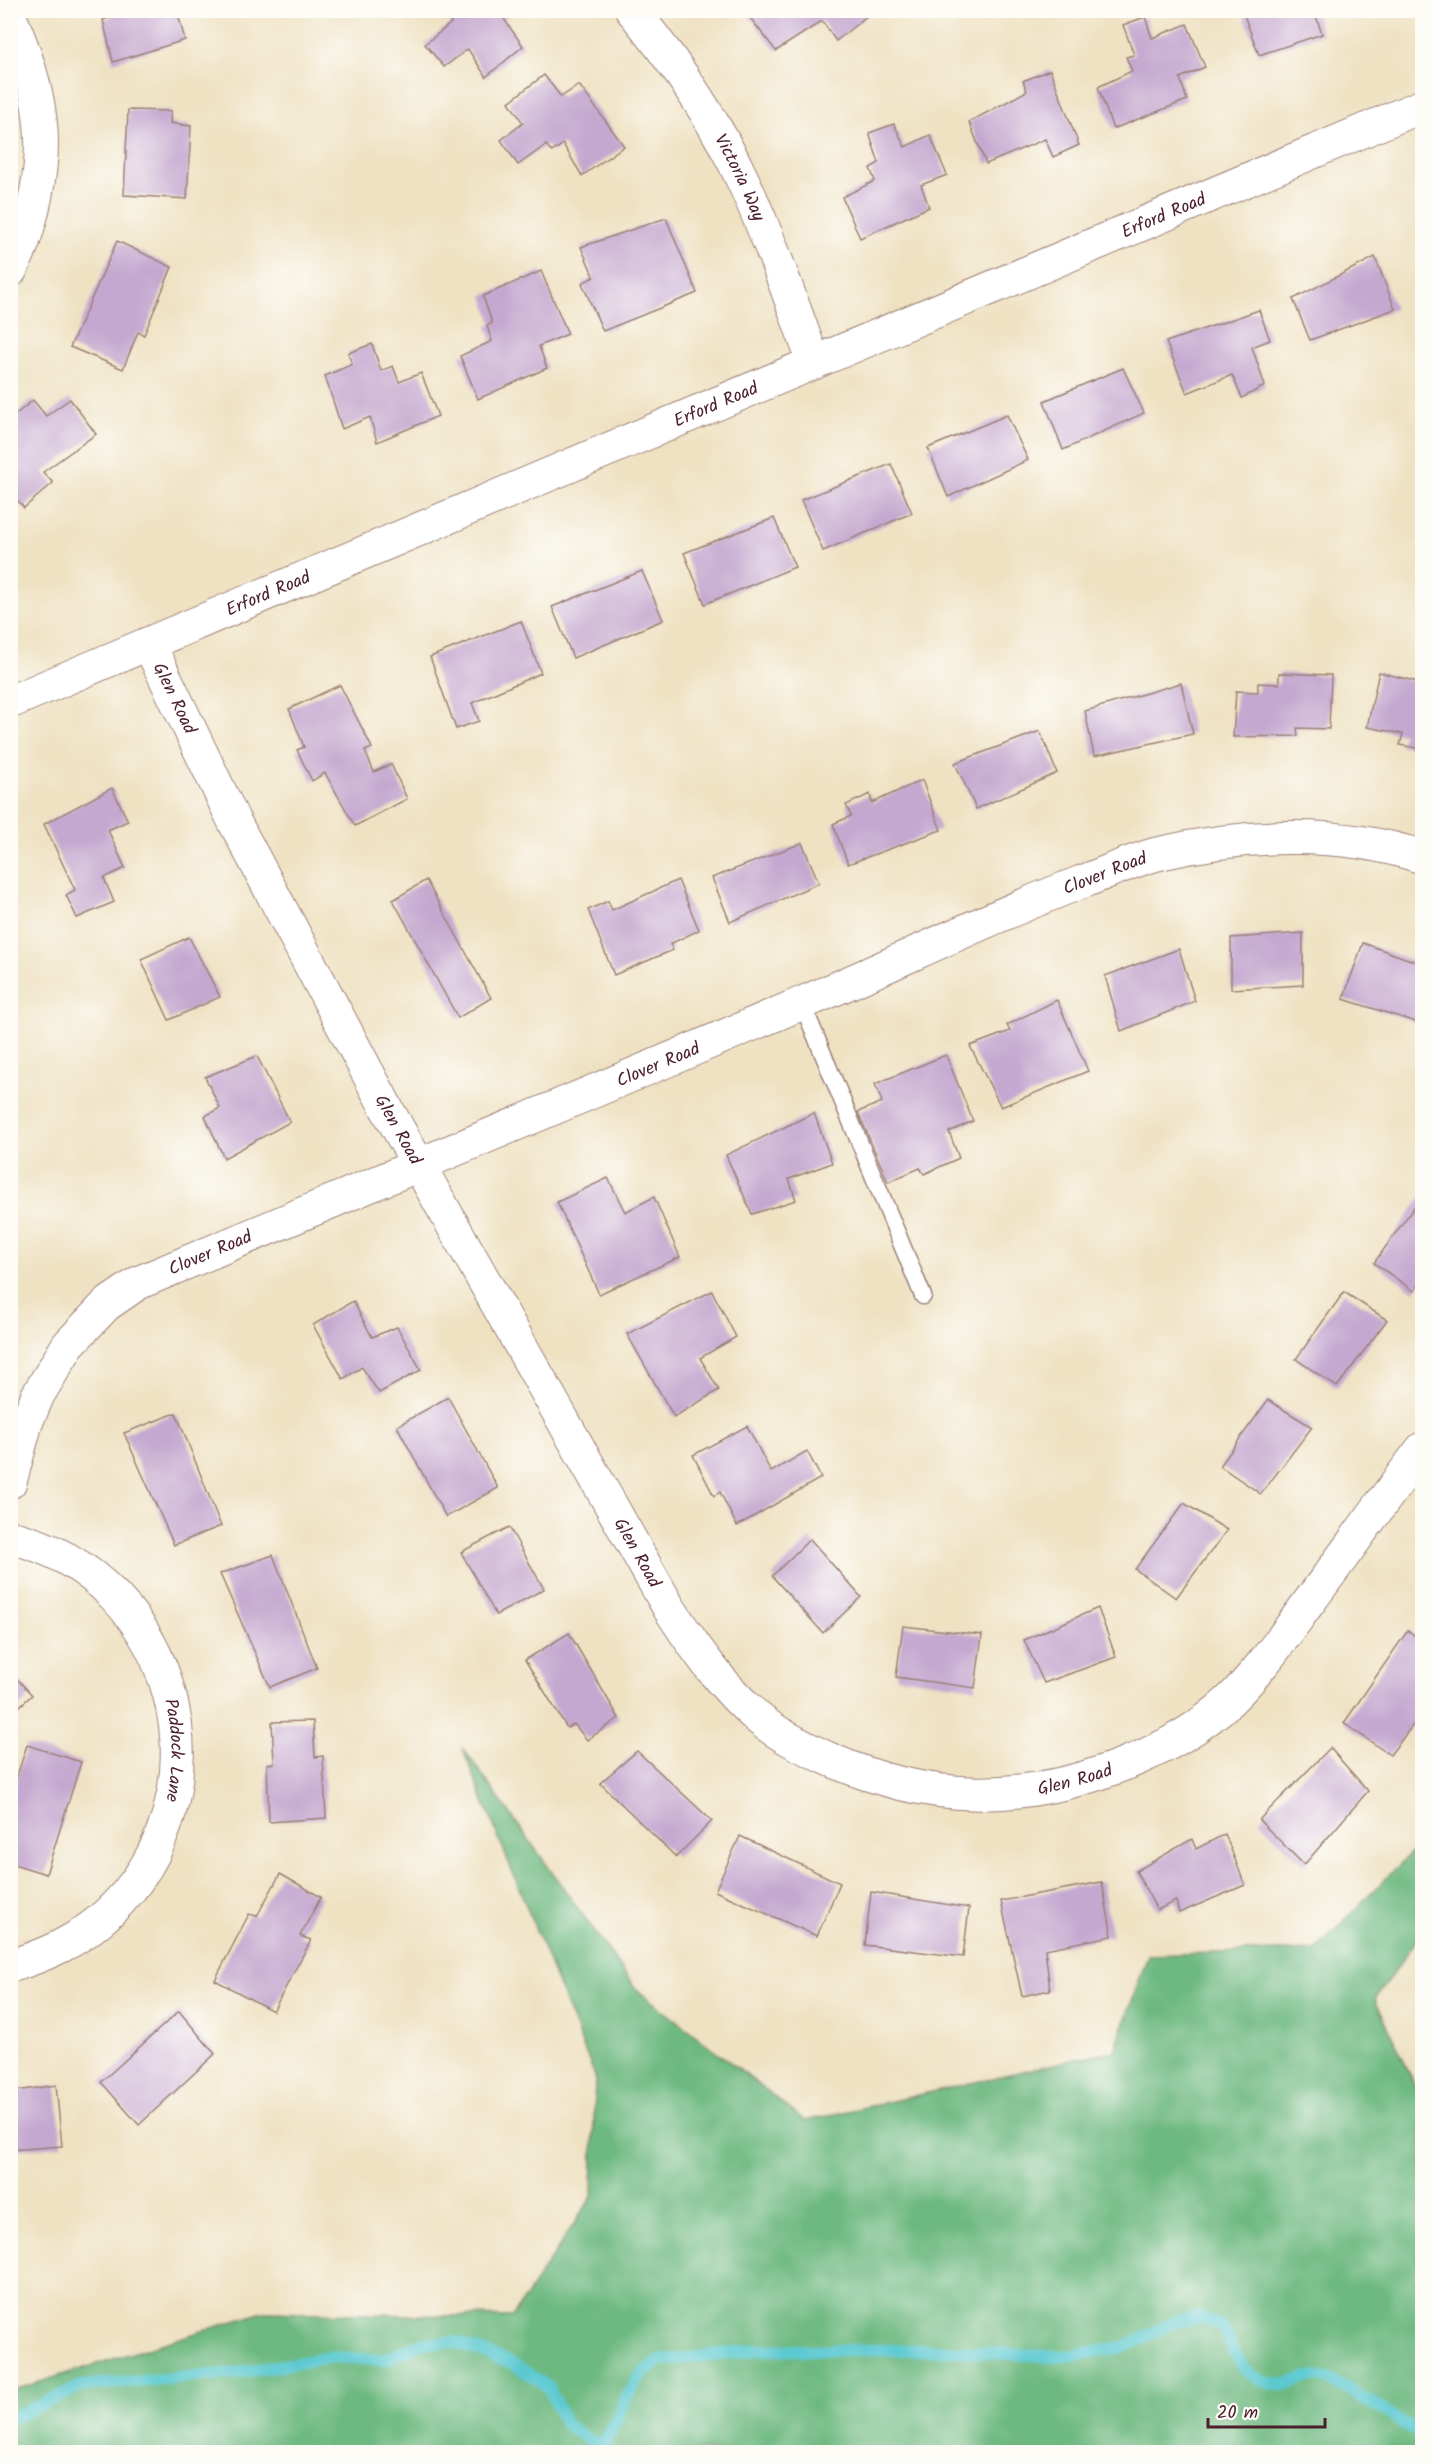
<svg xmlns="http://www.w3.org/2000/svg" width="1433" height="2463" font-family="Kalam,sans-serif">
<rect width="100%" height="100%" fill="#fdfcf7"/>
<filter id="ink" filterUnits="userSpaceOnUse"><feTurbulence type="fractalNoise" baseFrequency=".0167" numOctaves="2"/><feDisplacementMap in="SourceGraphic" scale="12" xChannelSelector="R" yChannelSelector="G"/><feConvolveMatrix kernelMatrix="1 2 1 2 8 2 1 2 1" color-interpolation-filters="sRGB"/></filter>
<filter id="wash" filterUnits="userSpaceOnUse"><feTurbulence type="fractalNoise" baseFrequency=".008" numOctaves="4" result="noise"/><feDisplacementMap in="SourceGraphic" scale="24" xChannelSelector="R" yChannelSelector="G"/><feGaussianBlur stdDeviation="1.35" result="paint"/><feColorMatrix in="noise" values="0 0 0 0 0 0 0 0 0 0 0 0 0 0 0 0 0 1.4 0 .05"/><feComposite in="paint" operator="in"/></filter>
<g filter="url(#wash)">
<rect width="100%" height="100%" fill="#efe2c3"/>
<path fill="#6eb981" stroke="#5c6c56" stroke-width="1.5" d="M462 1747 636 1989 805 2121 1115 2050 1148 1955 1315 1950 1422 1842V1932L1375 1999 1422 2100V2452H11V2391L263 2312 512 2317 592 2197 595 2076Z"/>
<g fill="none" stroke-linecap="round" stroke-linejoin="round">
<path stroke="#5cc9d1" stroke-width="12" d="M10 2419 82 2386 237 2373 331 2357 384 2360 421 2343 455 2342 514 2364 549 2388 565 2424 592 2442 600 2444 607 2439 626 2398 643 2372 660 2361 757 2350H942L1060 2357 1124 2347 1175 2322 1200 2317 1222 2326C1236 2355 1247 2390 1288 2383 1306 2380 1310 2371 1332 2381 1362 2395 1393 2417 1422 2435"/>
</g>
<g id="blocks">
<g fill="#c5a8d0">
<path d="M109 10H177L185 40 113 62 103 20 111 17Z"/>
<path d="M454 10H515L504 19 523 46 486 77 468 49 444 67 425 44 451 23 447 17Z"/>
<path d="M744 10H874L836 41 822 21 776 51Z"/>
<path d="M1242 10H1314L1322 34 1259 55Z"/>
<path d="M1145 17 1152 38 1187 24 1205 67 1180 78 1187 100 1113 129 1098 87 1132 71 1126 57 1134 55 1123 25Z"/>
<path d="M1050 70 1079 145 1053 157 1045 139 986 164 969 122 1027 91 1023 81Z"/>
<path d="M544 75 561 97 579 85 624 146 582 176 563 144 552 152 546 145 518 165 501 140 523 123 509 102Z"/>
<path d="M128 110 171 111 170 123 191 126 187 199 124 195Z"/>
<path d="M894 124 905 147 930 135 947 175 921 185 929 207 860 238 842 197 875 181 870 168 879 163 869 133Z"/>
<path d="M666 218 697 293 603 331 582 283 594 277 581 247Z"/>
<path d="M117 241 172 267 144 335 138 332 123 369 70 347Z"/>
<path d="M1375 257 1395 309 1310 340 1293 299Z"/>
<path d="M541 271 568 334 539 346 547 368 478 399 460 356 492 341 487 326 492 323 483 296Z"/>
<path d="M1259 310 1270 340 1252 347 1265 386 1242 398 1232 375 1187 393 1166 342Z"/>
<path d="M372 344 381 371 393 366 399 382 421 373 438 416 377 442 370 417 342 429 325 376 352 364 348 353Z"/>
<path d="M1123 368 1144 413 1063 450 1044 401Z"/>
<path d="M70 399 96 434 43 472 53 483 24 508 10 492V419L33 400 46 416Z"/>
<path d="M1007 415 1028 460 948 497 928 448Z"/>
<path d="M891 464 912 513 823 551 801 500Z"/>
<path d="M774 518 795 567 705 604 684 553Z"/>
<path d="M642 571 663 620 573 658 552 607Z"/>
<path d="M521 621 541 673 472 703 479 721 456 729 430 657Z"/>
<path d="M1379 672 1422 683V749L1400 745 1403 734 1367 727Z"/>
<path d="M1279 673 1331 675 1329 729 1297 728 1298 736 1233 737 1236 691 1258 692V683L1279 684Z"/>
<path d="M1181 683 1193 734 1094 756 1085 711Z"/>
<path d="M340 685 372 748 365 751 374 772 391 764 407 799 355 826 325 773 312 781 297 750 304 747 289 709Z"/>
<path d="M1040 731 1057 773 976 809 955 763Z"/>
<path d="M922 780 941 830 848 864 833 824 851 816 846 805 870 794 872 803Z"/>
<path d="M112 788 128 821 108 830 125 868 104 878 114 902 77 918 66 895 75 890 44 824Z"/>
<path d="M802 843 819 883 730 922 712 878Z"/>
<path d="M426 880 491 998 458 1018 393 900Z"/>
<path d="M678 880 699 930 670 944 673 950 614 975 588 910 608 901 612 910Z"/>
<path d="M1303 933V985L1231 989V938Z"/>
<path d="M189 937 220 997 169 1020 141 959Z"/>
<path d="M1363 943 1422 964V1024L1343 999Z"/>
<path d="M1179 949 1195 1001 1121 1031 1105 976Z"/>
<path d="M1057 1000 1088 1071 1001 1107 970 1046 1010 1031 1007 1025Z"/>
<path d="M946 1055 973 1121 949 1132 959 1158 924 1174 920 1168 888 1182 858 1112 882 1102 875 1084Z"/>
<path d="M257 1056 290 1122 224 1158 205 1116 220 1108 205 1077Z"/>
<path d="M814 1113 832 1163 789 1179 796 1200 752 1214 726 1155Z"/>
<path d="M608 1178 625 1212 654 1197 680 1257 599 1294 557 1202Z"/>
<path d="M1422 1196V1280L1414 1291 1374 1263Z"/>
<path d="M712 1291 736 1337 700 1358 719 1390 674 1417 627 1334Z"/>
<path d="M1344 1292 1387 1320 1337 1387 1296 1359Z"/>
<path d="M353 1301 372 1337 397 1327 421 1370 379 1393 362 1367 343 1379 313 1325Z"/>
<path d="M448 1397 498 1488 446 1517 397 1426Z"/>
<path d="M1268 1400 1312 1427 1261 1494 1220 1466Z"/>
<path d="M176 1413 221 1526 174 1545 124 1433Z"/>
<path d="M747 1426 771 1472 807 1451 821 1478 737 1526 720 1492 714 1496 693 1455Z"/>
<path d="M1184 1503 1227 1530 1176 1598 1135 1569Z"/>
<path d="M509 1527 544 1589 496 1615 461 1552Z"/>
<path d="M810 1539 861 1597 823 1633 772 1576Z"/>
<path d="M273 1555 317 1668 270 1687 220 1574Z"/>
<path d="M1098 1608 1116 1657 1044 1683 1024 1640Z"/>
<path d="M903 1626 982 1635 975 1688 896 1677Z"/>
<path d="M1408 1630 1422 1642V1713L1390 1755 1344 1723Z"/>
<path d="M569 1633 619 1718 587 1740 574 1724 567 1728 525 1660Z"/>
<path d="M10 1671 32 1695 10 1715Z"/>
<path d="M313 1721 315 1757 323 1756 326 1818 269 1822 267 1764 274 1763 272 1722Z"/>
<path d="M27 1745 81 1762 46 1874 10 1863V1798Z"/>
<path d="M1330 1748 1368 1791 1304 1865 1259 1820Z"/>
<path d="M637 1751 712 1821 676 1857 600 1783Z"/>
<path d="M1225 1834 1245 1885 1179 1913 1176 1901 1157 1910 1136 1871 1192 1839 1196 1849Z"/>
<path d="M740 1836 840 1883 817 1936 715 1891Z"/>
<path d="M280 1874 321 1897 300 1936 311 1940 273 2011 215 1980 249 1914 257 1916Z"/>
<path d="M1102 1882 1112 1936 1045 1949 1050 1990 1022 1996 1001 1901Z"/>
<path d="M871 1892 969 1908 963 1957 865 1945Z"/>
<path d="M179 2011 215 2054 139 2125 101 2082Z"/>
<path d="M56 2085 62 2146 10 2150V2092Z"/>
</g>
</g>
</g>
<g filter="url(#ink)">
<use href="#blocks" fill-opacity="0" stroke="#9c8077" stroke-width="1.5"/>
<g fill="none" stroke-linecap="round" stroke-linejoin="round">
<defs>
<path id="service" d="M802 1003 923 1296"/>
<g id="minor">
<path id="s1" d="M632 10C676 63 716 122 744 183 771 242 792 303 814 363"/>
<path d="M10 17C24 49 36 84 40 119 46 163 32 232 10 271"/>
<path id="s2" d="M149 644 234 821 387 1109 669 1608C695 1648 722 1687 758 1718 778 1735 805 1748 829 1759 930 1804 1025 1804 1127 1763 1165 1748 1199 1729 1230 1700 1261 1670 1286 1633 1312 1598 1349 1548 1385 1498 1422 1449"/>
<path id="s3" d="M10 1482 26 1423 38 1395 68 1345 106 1305 138 1283C359 1189 580 1098 800 1004 893 965 984 919 1079 883 1104 874 1130 861 1157 854 1240 834 1340 829 1422 857"/>
<path id="s4" d="M10 1537C180 1577 235 1798 106 1915 78 1941 46 1955 10 1966"/>
</g>
<g id="tertiary">
<path id="s5" d="M10 702 1422 106"/>
</g>
</defs>
<use href="#service" stroke="#9c8077" stroke-width="19"/>
<use href="#minor" stroke="#9c8077" stroke-width="35"/>
<use href="#tertiary" stroke="#9c8077" stroke-width="35"/>
<use href="#service" stroke="#fff" stroke-width="16"/>
<use href="#minor" stroke="#fff" stroke-width="33"/>
<use href="#tertiary" stroke="#fff" stroke-width="33"/>
</g>
</g>
<g text-anchor="middle" stroke-width="4.5" stroke-linejoin="round" paint-order="stroke">
<g font-size="18" fill="#4a1f2b" stroke="#fdfcf7">
<text dy="6" stroke="none"><textPath href="#s1" startOffset="200">Victoria Way</textPath></text>
<text dy="6" stroke="none"><textPath href="#s5" startOffset="1252">Erford Road</textPath></text>
<text dy="6" stroke="none"><textPath href="#s5" startOffset="766">Erford Road</textPath></text>
<text dy="6" stroke="none"><textPath href="#s5" startOffset="280">Erford Road</textPath></text>
<text dy="6" stroke="none"><textPath href="#s2" startOffset="60">Glen Road</textPath></text>
<text dy="6" stroke="none"><textPath href="#s3" startOffset="1294">Clover Road</textPath></text>
<text dy="6" stroke="none"><textPath href="#s3" startOffset="808">Clover Road</textPath></text>
<text dy="6" stroke="none"><textPath href="#s2" startOffset="546">Glen Road</textPath></text>
<text dy="6" stroke="none"><textPath href="#s3" startOffset="322">Clover Road</textPath></text>
<text dy="6" stroke="none"><textPath href="#s2" startOffset="1032">Glen Road</textPath></text>
<text dy="6" stroke="none"><textPath href="#s4" startOffset="292">Paddock Lane</textPath></text>
<text dy="6" stroke="none"><textPath href="#s2" startOffset="1572">Glen Road</textPath></text>
</g>
</g>
<rect width="1433" height="2463" fill="none" stroke="#fdfcf7" stroke-width="36"/>
<path d="M1208 2418v9h117v-9" fill="none" stroke="#4a1f2b" stroke-width="3"/>
<text x="1217" y="2418" font-size="18" fill="#4a1f2b" stroke="#fdfcf7" stroke-width="4.5" paint-order="stroke">20 m</text>
</svg>
